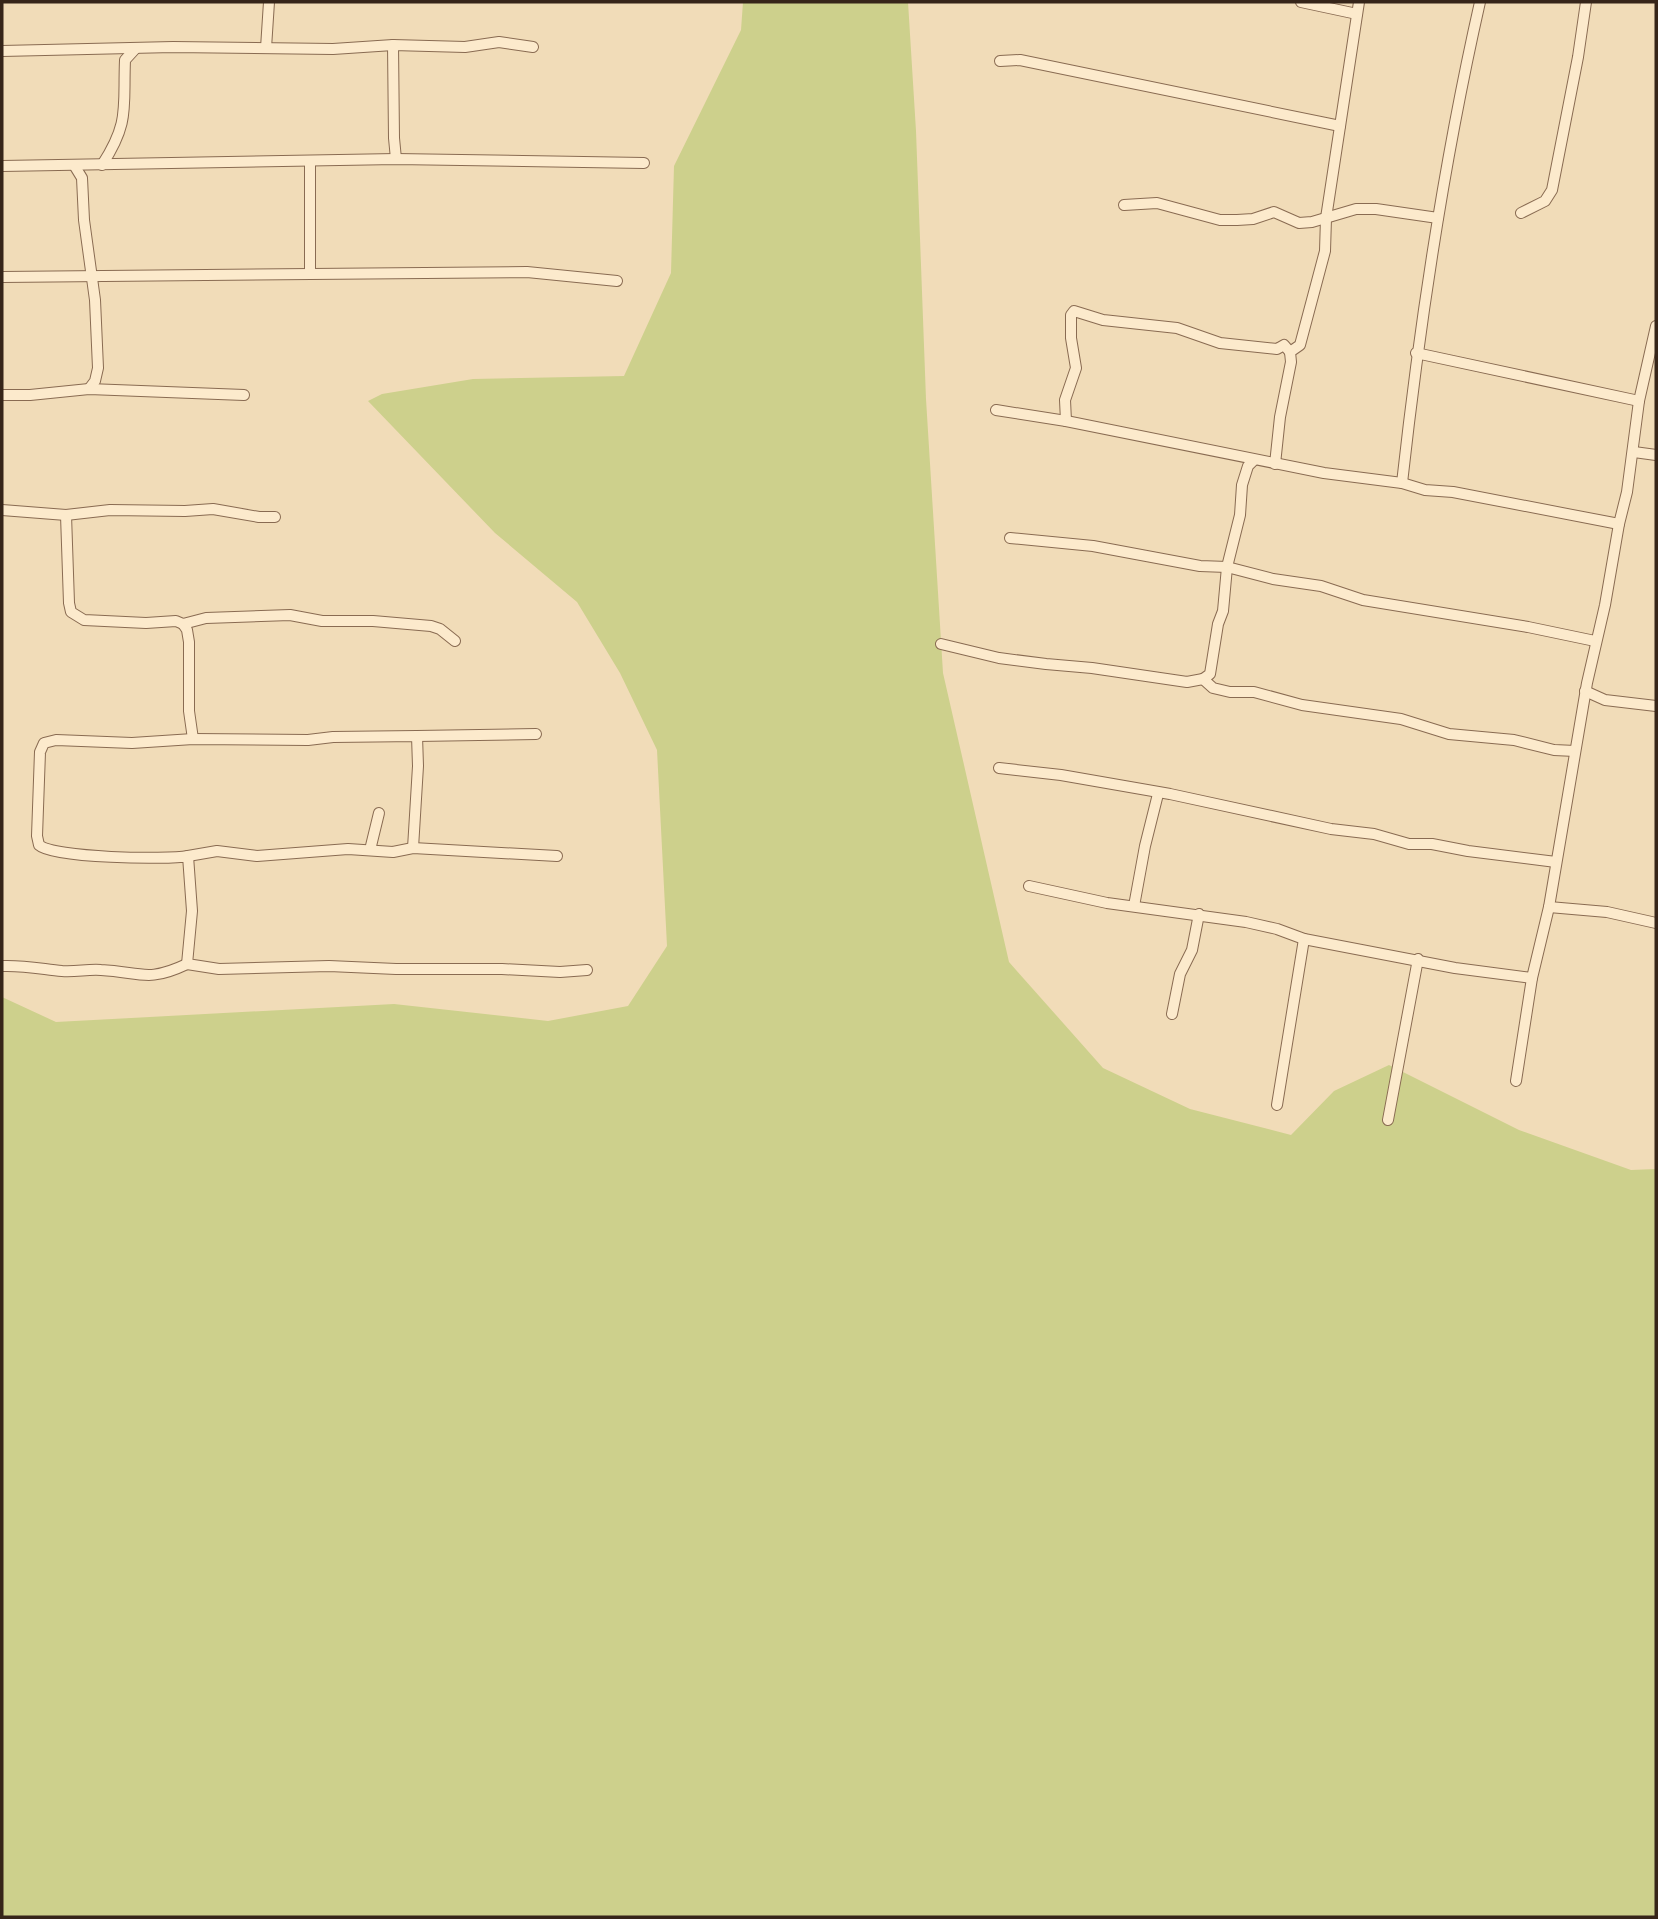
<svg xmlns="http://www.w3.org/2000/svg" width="1658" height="1919" font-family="'PT Serif',serif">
<rect width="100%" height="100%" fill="#f1dcb8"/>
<path fill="#cdd08c" d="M743 2H908L916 131 926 399 943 673 1009 962 1103 1068 1190 1109 1291 1135 1334 1091 1389 1065 1519 1130 1631 1170 1656 1169V1917H2V997L56 1022 394 1004 548 1021 628 1006 667 946 657 750 620 673 577 602 495 533 368 401 382 394 473 379 624 376 671 273 674 166 741 30Z"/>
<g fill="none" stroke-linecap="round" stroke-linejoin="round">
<defs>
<g id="street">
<path d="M1301 2 1357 14"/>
<path d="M393 45 394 138 396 159"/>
<path d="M266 48 269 2"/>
<path d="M2 51 173 47 333 49 393 45 465 47 499 42 533 47"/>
<path d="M1000 61 1020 60 1340 126"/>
<path d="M310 161V272"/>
<path d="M74 165 82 178 84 220 95 300 98 368 95 381 89 389"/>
<path d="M102 165C130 122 123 108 125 60L136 48"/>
<path d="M2 166 396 159 644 163"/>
<path d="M1124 205 1157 203 1220 220H1237L1253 219 1274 212 1299 223 1312 222 1356 209H1376L1438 218"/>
<path d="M1521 213 1545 201 1552 190 1578 57 1586 2"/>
<path d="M2 277 527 272 617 281"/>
<path d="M1416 353 1639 401"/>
<path d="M2 395H30L89 389 244 395"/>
<path d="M996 410 1066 421 1324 473 1402 483 1425 490 1453 492 1619 524"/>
<path d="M1066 421 1065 400 1076 368 1071 338V315L1074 311 1103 320 1177 328 1220 343 1277 349 1284 345 1290 352"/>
<path d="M1634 452 1656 455"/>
<path d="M1254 460 1248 466 1242 485 1240 515 1227 567 1223 611 1218 624 1210 674 1203 679 1213 688 1230 692H1254L1302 705 1401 719 1449 734 1514 740 1554 750 1575 751"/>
<path d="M1275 464 1280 417 1291 362 1290 352 1300 345 1325 251 1326 218 1359 2"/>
<path d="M1402 483C1420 321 1444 161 1480 2"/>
<path d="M2 510 66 515 110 510 185 511 213 509 259 517H275"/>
<path d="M66 515 69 603 71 612 84 620 146 623 176 621 183 624 206 618 290 615 322 621H373L431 626 440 629 455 641"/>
<path d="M1010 538 1093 546 1200 566 1227 567 1273 579 1321 586 1363 600 1528 627 1595 641"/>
<path d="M183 624 187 630 189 642V711L193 739"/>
<path d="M941 644 999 658 1046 664 1092 668 1187 682 1203 679"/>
<path d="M1585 691 1605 700 1656 706"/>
<path d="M417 736 536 734"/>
<path d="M999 768 1061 775 1170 794 1331 829 1374 834 1409 844H1432L1468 851 1556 862"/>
<path d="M413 848 418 766 417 736 333 737 308 740 193 739 132 743 56 740 44 743 40 752 37 836 39 845C53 858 167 860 188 856L192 911 187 964 219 969 329 966 396 969H502L560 972 587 970"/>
<path d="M370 850 379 813"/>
<path d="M188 856 217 851 257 856 348 849 393 852 413 848 557 856"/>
<path d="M1029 886 1107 903 1246 922 1277 929 1304 939 1455 968 1532 978"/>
<path d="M1134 906 1145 846 1158 794"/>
<path d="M1549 907 1607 912 1656 923"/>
<path d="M2 966C23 965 42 969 62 971 76 972 88 969 101 970 141 972 147 983 187 964"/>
<path d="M1172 1014 1180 974 1192 950 1199 914"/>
<path d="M1516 1081 1532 978 1549 907 1587 683 1605 605 1619 524 1627 492 1639 401 1656 326"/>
<path d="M1277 1105 1304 939"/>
<path d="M1388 1120 1418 959"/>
</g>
</defs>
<use href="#street" stroke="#896b52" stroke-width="12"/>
<use href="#street" stroke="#fceacc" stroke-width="10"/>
</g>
<rect width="1658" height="1919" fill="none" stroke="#362519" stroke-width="7"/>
</svg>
